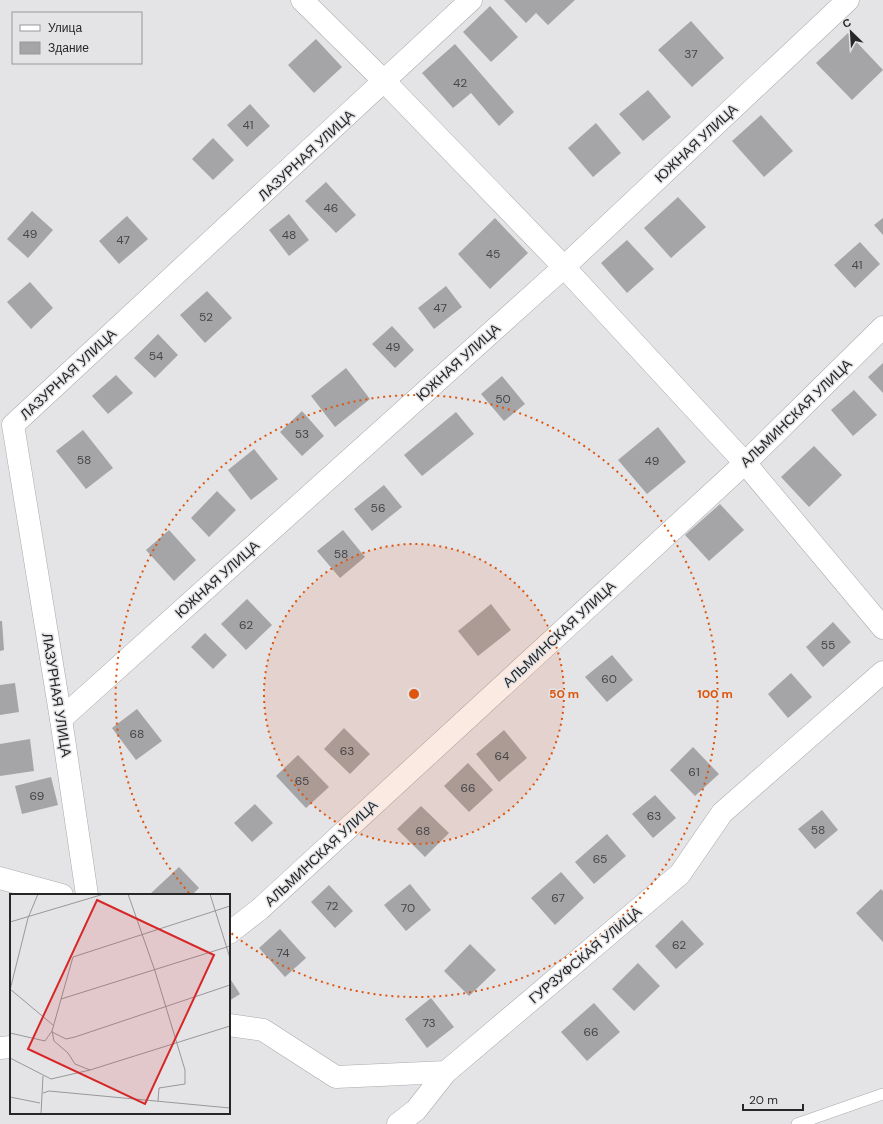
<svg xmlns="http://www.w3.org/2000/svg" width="883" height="1124" font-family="'DM Sans',sans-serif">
<rect width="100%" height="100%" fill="#e4e4e7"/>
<g fill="#a5a5a8">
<path d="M504 0H575L548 25 536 13 526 23Z"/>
<path d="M490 6 518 37 491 62 463 32Z"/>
<path d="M691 21 724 58 692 87 658 50Z"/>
<path d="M848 33 883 70 852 100 816 63Z"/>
<path d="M316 39 342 67 314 93 288 65Z"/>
<path d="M455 44 514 112 499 126 471 93 453 108 422 73Z"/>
<path d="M648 90 671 117 643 141 619 114Z"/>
<path d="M250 104 270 126 247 147 227 125Z"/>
<path d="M761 115 793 151 764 177 732 141Z"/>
<path d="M596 123 621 153 593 177 568 148Z"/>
<path d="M213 138 234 160 213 180 192 159Z"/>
<path d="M326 182 356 215 336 233 305 201Z"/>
<path d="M678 197 706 227 671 258 644 228Z"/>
<path d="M32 211 53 230 28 258 7 239Z"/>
<path d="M289 214 309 240 289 256 269 230Z"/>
<path d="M127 216 148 239 119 264 99 241Z"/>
<path d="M495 218 528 253 490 289 458 254Z"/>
<path d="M883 218V235L874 225Z"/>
<path d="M627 240 654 269 627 293 601 263Z"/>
<path d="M860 242 880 264 855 288 834 265Z"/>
<path d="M30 282 53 308 31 329 7 302Z"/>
<path d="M446 286 462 307 434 329 418 308Z"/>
<path d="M207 291 232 318 205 343 180 315Z"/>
<path d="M392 326 414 350 395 368 372 344Z"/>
<path d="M158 334 178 355 155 378 134 358Z"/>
<path d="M883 363V393L868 377Z"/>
<path d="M346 368 370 399 335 427 311 396Z"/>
<path d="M116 375 133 393 108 414 92 396Z"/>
<path d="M502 376 525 404 504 421 481 394Z"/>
<path d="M854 390 877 415 853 436 831 410Z"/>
<path d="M302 411 324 436 302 456 280 432Z"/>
<path d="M456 412 474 434 422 476 404 455Z"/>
<path d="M658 427 686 462 647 494 618 460Z"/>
<path d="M83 430 113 468 86 489 56 451Z"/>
<path d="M814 446 842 475 809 507 781 477Z"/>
<path d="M254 449 278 479 251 500 228 470Z"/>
<path d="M384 485 402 507 372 531 354 509Z"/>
<path d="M217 491 236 510 209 537 191 518Z"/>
<path d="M720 504 744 530 709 561 685 535Z"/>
<path d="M169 530 196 560 174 581 146 550Z"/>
<path d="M343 530 365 557 340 578 317 551Z"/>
<path d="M247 599 272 625 246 650 221 624Z"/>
<path d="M491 604 511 630 478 656 458 631Z"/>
<path d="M0 621H2L4 650 0 651Z"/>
<path d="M833 622 851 642 823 667 806 647Z"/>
<path d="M205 633 227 655 213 669 191 647Z"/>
<path d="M612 655 633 680 607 702 585 677Z"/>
<path d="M791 673 812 697 788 718 768 694Z"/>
<path d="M15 683 19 712 0 715V685Z"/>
<path d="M137 709 162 741 136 760 112 728Z"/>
<path d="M344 728 370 754 350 774 324 749Z"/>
<path d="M504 730 527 758 499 782 476 754Z"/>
<path d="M30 739 34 771 0 776V744Z"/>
<path d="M693 747 719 774 695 796 670 770Z"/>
<path d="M298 755 329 787 306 808 276 776Z"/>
<path d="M468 763 493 790 469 812 444 786Z"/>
<path d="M51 777 58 805 22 814 15 786Z"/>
<path d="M655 795 676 818 653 838 632 814Z"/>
<path d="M255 804 273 823 252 842 234 823Z"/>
<path d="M421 806 449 833 425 857 397 829Z"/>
<path d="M822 810 838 830 815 849 798 829Z"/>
<path d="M607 834 626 856 594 884 575 862Z"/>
<path d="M179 867 199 888 192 895H149Z"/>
<path d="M561 872 584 898 555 925 531 898Z"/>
<path d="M410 884 431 910 406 931 384 905Z"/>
<path d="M329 885 353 911 335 928 311 902Z"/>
<path d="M881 889 883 891V942L856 913Z"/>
<path d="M682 920 704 944 676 969 655 946Z"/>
<path d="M280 929 306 958 285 977 259 948Z"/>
<path d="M470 944 496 970 469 996 444 971Z"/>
<path d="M638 963 660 986 634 1011 612 989Z"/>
<path d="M229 977 240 994 229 1001Z"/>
<path d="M431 998 454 1027 427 1048 405 1019Z"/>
<path d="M594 1003 620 1032 587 1061 561 1032Z"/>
</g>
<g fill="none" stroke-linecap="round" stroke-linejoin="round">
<defs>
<path id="service" d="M797 1124 883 1094"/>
<g id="minor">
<path d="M302 0 385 82 564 267 745 463 883 628"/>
<path d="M61 719 564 267 848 0"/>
<path d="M0 878 62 895"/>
<path d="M87 895 61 719 13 425 471 0"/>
<path d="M229 933 260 909 745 463 883 327"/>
<path d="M229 1025 263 1030 336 1077 446 1072 680 874 722 813 883 672"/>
<path d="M0 1048 11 1047"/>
<path d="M398 1124 416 1110 446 1072"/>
</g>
</defs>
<use href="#service" stroke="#aaaaad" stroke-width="12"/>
<use href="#minor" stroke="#aaaaad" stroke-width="23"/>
<use href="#service" stroke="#fff" stroke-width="11"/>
<use href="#minor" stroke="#fff" stroke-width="22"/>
</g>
<circle cx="414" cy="694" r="150" fill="#de560d" fill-opacity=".12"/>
<g fill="none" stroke="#de560d" stroke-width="2" stroke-dasharray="2 4">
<circle cx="414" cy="694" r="150"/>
<path d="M189 893A301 301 0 1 1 231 933"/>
</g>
<g text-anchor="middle" stroke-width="3" stroke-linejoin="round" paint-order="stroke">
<g font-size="12" fill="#464648">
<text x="691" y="58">37</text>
<text x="460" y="87">42</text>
<text x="248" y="129">41</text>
<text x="331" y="212">46</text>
<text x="30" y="238">49</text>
<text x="289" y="239">48</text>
<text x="123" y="244">47</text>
<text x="493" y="258">45</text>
<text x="857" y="269">41</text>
<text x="440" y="312">47</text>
<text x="206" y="321">52</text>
<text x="393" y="351">49</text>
<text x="156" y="360">54</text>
<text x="503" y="403">50</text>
<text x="302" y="438">53</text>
<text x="84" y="464">58</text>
<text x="652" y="465">49</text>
<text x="378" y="512">56</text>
<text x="341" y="558">58</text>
<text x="246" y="629">62</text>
<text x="828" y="649">55</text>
<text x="609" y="683">60</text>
<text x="137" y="738">68</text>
<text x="347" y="755">63</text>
<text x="502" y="760">64</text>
<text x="694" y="776">61</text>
<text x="302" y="785">65</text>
<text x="468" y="792">66</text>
<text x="37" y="800">69</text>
<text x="654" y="820">63</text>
<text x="818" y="834">58</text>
<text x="423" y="835">68</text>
<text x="600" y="863">65</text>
<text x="558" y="902">67</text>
<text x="332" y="910">72</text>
<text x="408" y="912">70</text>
<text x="679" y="949">62</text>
<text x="283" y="957">74</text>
<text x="429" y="1027">73</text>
<text x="591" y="1036">66</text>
</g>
<g font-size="14" fill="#272728" stroke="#e4e4e7">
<text transform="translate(696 143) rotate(-43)" y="5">ЮЖНАЯ УЛИЦА</text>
<text transform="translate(306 155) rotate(-43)" y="5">ЛАЗУРНАЯ УЛИЦА</text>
<text transform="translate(458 362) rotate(-42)" y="5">ЮЖНАЯ УЛИЦА</text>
<text transform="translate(68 374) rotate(-43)" y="5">ЛАЗУРНАЯ УЛИЦА</text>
<text transform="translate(796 413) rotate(-44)" y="5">АЛЬМИНСКАЯ УЛИЦА</text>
<text transform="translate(217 579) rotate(-42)" y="5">ЮЖНАЯ УЛИЦА</text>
<text transform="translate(559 634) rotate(-43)" y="5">АЛЬМИНСКАЯ УЛИЦА</text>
<text transform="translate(57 695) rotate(81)" y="5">ЛАЗУРНАЯ УЛИЦА</text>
<text transform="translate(321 853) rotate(-43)" y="5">АЛЬМИНСКАЯ УЛИЦА</text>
<text transform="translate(585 955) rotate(-40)" y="5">ГУРЗУФСКАЯ УЛИЦА</text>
</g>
</g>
<g transform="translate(10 894)">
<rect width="220" height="220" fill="#e4e4e7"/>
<path fill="none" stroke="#98989b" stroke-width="1" d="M118 0 145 77 175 176V190L149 194 148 207M200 0 220 64M0 28 94 0M0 95 43 131M0 96 18 24 28 0M51 105 220 52M42 137 44 147 58 159 65 170 80 176 220 132M42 138 56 145 65 143 220 91M0 139 35 147 42 137 63 63 220 12M0 164 41 185 80 176M33 199 39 197 220 214M0 203 30 209M31 220 33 182"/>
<path fill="#d62828" fill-opacity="0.15" stroke="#d62828" stroke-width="2" d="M87 6 204 61 135 210 18 155Z"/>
<rect width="220" height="220" fill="none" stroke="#272728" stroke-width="2"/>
</g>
<circle cx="414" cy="694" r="6" fill="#de560d" stroke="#e4e4e7" stroke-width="2"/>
<g font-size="12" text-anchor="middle" font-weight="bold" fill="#de560d" stroke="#e4e4e7" stroke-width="3" stroke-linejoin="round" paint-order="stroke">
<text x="564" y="698">50 m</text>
<text x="715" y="698">100 m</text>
</g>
<rect x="12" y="12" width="130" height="52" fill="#e4e4e7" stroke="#98989b"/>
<rect x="20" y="25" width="20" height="6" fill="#ffffff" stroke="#98989b"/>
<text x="48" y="32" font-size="12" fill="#272728">Улица</text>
<rect x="20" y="42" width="20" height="12" fill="#a5a5a8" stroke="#98989b"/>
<text x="48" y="52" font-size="12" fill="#272728">Здание</text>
<g transform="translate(851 32) rotate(335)" stroke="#e4e4e7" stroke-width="3" paint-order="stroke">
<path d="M0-3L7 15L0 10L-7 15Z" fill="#272728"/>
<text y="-6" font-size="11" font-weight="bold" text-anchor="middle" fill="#272728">С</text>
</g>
<path d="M743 1104v6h60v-6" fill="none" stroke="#272728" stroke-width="2"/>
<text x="749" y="1104" font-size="12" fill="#272728" stroke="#e4e4e7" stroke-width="3" paint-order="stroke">20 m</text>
</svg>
